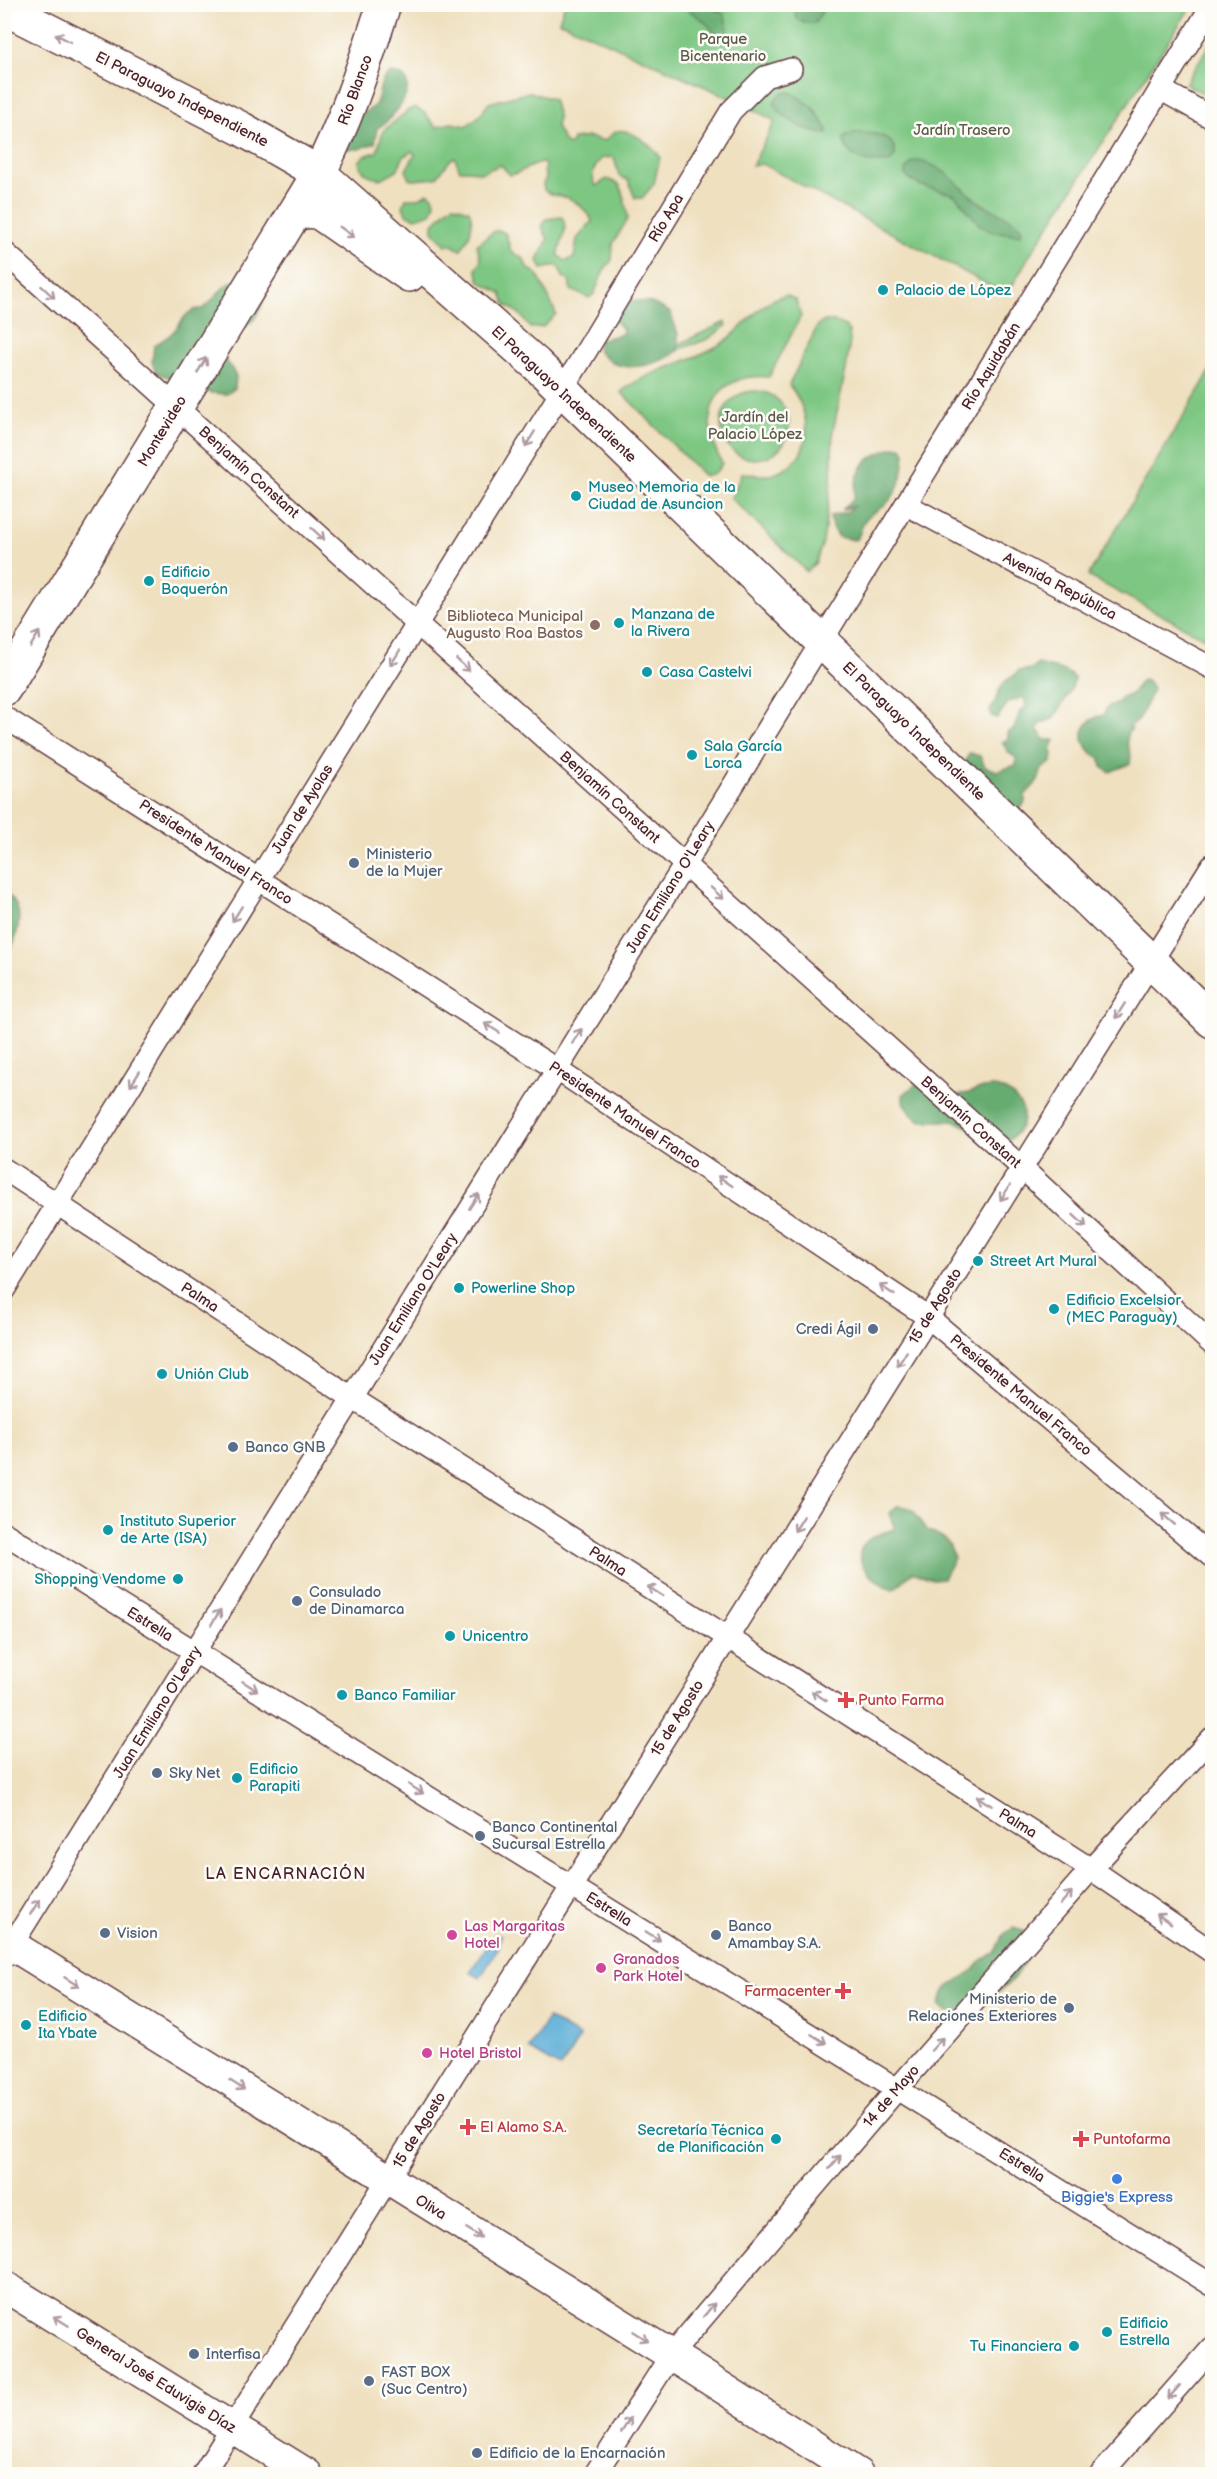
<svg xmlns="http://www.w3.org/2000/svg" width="1217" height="2479" font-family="'Balsamiq Sans',sans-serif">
<rect width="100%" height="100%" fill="#fdfcf7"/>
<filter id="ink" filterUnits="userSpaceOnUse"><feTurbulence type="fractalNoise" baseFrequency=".0167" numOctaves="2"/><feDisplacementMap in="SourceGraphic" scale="12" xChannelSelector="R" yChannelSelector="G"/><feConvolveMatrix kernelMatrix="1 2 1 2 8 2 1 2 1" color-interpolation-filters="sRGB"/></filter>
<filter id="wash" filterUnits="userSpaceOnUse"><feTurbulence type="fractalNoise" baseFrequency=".008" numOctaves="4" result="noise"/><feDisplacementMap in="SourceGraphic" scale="24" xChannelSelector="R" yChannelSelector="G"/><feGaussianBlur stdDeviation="1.35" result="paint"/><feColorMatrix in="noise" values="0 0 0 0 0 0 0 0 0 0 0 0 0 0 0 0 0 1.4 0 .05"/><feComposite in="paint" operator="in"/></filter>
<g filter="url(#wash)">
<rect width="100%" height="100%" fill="#efe0c0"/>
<g fill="#7ec783" stroke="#647357" stroke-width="1.5">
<path d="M565 4 1192 5 1031 253 1007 295 762 164 752 166 775 121 741 103 559 21Z"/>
<path d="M1212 40V98L1185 84Z"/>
<path d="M529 92 553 99 558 117 556 127 565 143 571 145 573 139 589 137 604 141C608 139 611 134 615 132 627 125 654 147 660 157L654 184 642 198H635L628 180 619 176 614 157 602 158C594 167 589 175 596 186L607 179 619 184C624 195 626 206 628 218L613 244 612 260 604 270 594 294 589 298 571 290 569 280 563 277 558 265 542 269 538 260 548 239 542 227 546 219 562 217C569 228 561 242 558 255L565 261 574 258 577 239 592 221C589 213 579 204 572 200 563 194 553 198 544 190L543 184 546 178 544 171 545 165 543 163C532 163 522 173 510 175L501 165 480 173 471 170H460L455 158H452L436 178 413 180 410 179 406 170 415 154 412 151 404 156 397 170 381 179C370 176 362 174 359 162L364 156 377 152 383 131 410 109 416 108 425 113 436 127 451 123 466 126 479 116 489 103Z"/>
<path d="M428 193C438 197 435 206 431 213L416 218 407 215 403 207 406 198H419Z"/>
<path d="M454 205 469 210C475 223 470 239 460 250L452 245H446L433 231V224C441 218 445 208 454 205Z"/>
<path d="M494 231H501L506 234 511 252 524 259 527 268C530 270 534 271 536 273 539 276 554 309 556 314L543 327 530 328 520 314 506 305 501 293 480 282 476 269 481 260 477 245Z"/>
<path d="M786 295 796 300 801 316 769 377C711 372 697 418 722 463 717 471 714 478 703 475L621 392C649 369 692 363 724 342 744 328 761 300 786 295Z"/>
<path d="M825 321H834L845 326 849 331 850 341 846 369 833 431 831 484 823 542 816 562 807 572 731 498 742 473C752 473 762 478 774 474 815 460 813 414 789 385L818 325Z"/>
<path d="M725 322 727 325 708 339 672 352 669 349Z"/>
<path d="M1212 368V642L1088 576Z"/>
<circle cx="755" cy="425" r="34"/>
</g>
<g fill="#66ac71" stroke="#58664e" stroke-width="1.5">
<path d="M681 5H707L724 14 729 33 717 35 704 21Z"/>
<path d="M794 5V4L826 5 815 23H804L796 18Z"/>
<path d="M391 73C428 76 394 120 377 128L375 143 359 149H343L355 116C361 113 369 111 373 107 383 98 375 82 391 73Z"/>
<path d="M791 92 812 106 827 128V134C811 134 779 118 774 102 778 94 782 93 791 92Z"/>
<path d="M853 133C862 133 871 132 879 135 893 139 903 155 887 163 867 163 848 161 843 138Z"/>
<path d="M918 161C945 165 958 187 979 202 993 211 1012 216 1022 229L1021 235 990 231 980 225 955 195 919 185 909 179 905 175V170L913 162Z"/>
<path d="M244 279 264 294C261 314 252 328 232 333L223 355 236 376 235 388 227 394 211 393 192 383 158 374 152 363 154 346C160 341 168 338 173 332 182 323 186 308 202 309 220 296 220 282 244 279Z"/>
<path d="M630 300 652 303 670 312 678 334V351C654 368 615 376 597 349L599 340 622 334 623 329 614 321 619 304Z"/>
<path d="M897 447H902L905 453C904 472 900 492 885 505 878 511 870 513 865 520 860 527 862 534 855 540L838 537 832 527 830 516 847 512 854 506 842 510 854 498C856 466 866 455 897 447Z"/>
<path d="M1038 664C1051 667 1066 669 1075 679 1072 692 1061 704 1055 718L1040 724 1037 729 1045 740H1055L1051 750 1053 753 1052 762 1042 769 1038 781 1025 795V802L1020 810 1004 808 965 761 970 753 980 756 985 767 998 771 1016 765V758L1009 753 1002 742 1008 739V732L1014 729 1020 711 1026 708 1025 699 1022 697 1008 703 997 718 991 716 990 710C997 702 996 693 1003 684 1007 678 1014 678 1018 671L1031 669Z"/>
<path d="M1142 680 1148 681 1153 689 1139 719 1129 727 1132 729 1127 734V743L1131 755 1130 764 1110 772 1102 767 1100 758C1077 747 1076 722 1103 715L1107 707 1119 702 1121 697 1130 695Z"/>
<path d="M5 891C9 896 15 902 17 907 23 923 13 947 5 961Z"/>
<path d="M916 1084C928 1088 940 1093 952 1095 974 1098 989 1074 1014 1097 1018 1101 1023 1106 1023 1112 1025 1126 1016 1135 1005 1143L954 1121H921L912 1115 903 1101V1095Z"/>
<path d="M897 1506C917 1506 915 1516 925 1528 929 1532 934 1532 938 1535 948 1539 951 1548 954 1558L943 1578 933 1579 912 1572 897 1587 892 1589C874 1583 846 1558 868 1540 875 1534 886 1532 895 1529L889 1514Z"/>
<path d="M1013 1928 1024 1931 1029 1951C1018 1983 982 2012 948 2012L940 2006 942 1995 948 1987 975 1969 981 1960 994 1953 1004 1934Z"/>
</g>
<g fill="#5cafd7" stroke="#536781" stroke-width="1.5">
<path d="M495 1934 501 1935 499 1947 480 1978 470 1972Z"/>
<path d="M548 2018 580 2037 561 2068 529 2049Z"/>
</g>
</g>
<g filter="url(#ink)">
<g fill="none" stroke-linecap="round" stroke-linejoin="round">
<defs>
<g id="street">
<path d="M1160 89 1212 118"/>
<path d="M4 252 1021 1167 1212 1344"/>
<path d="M907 505 1212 668"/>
<path d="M4 717 556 1069 928 1317 1212 1557"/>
<path d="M4 1169 352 1398 1091 1869 1212 1952"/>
<path d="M4 1290 579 363 731 111 765 77 791 69"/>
<path d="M4 1533 1212 2285"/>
<path d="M5 1956 685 864 1212 5"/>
<path d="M203 2474 1212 865"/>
<path d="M595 2474 671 2355 898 2088 1091 1869 1212 1738"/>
<path d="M1101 2474 1212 2348"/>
</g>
<g id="secondary">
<path d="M4 1940 671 2355 858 2474"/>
<path d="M4 2286 307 2474"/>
</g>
<path id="primary" d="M4 689 319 173"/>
<g id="highway">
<path d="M4 8 242 129 319 173 536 364 1212 1021"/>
<path d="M319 173C347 119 365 62 384 4"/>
<path d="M295 213 313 211 321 214 409 275"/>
</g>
</defs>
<use href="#street" stroke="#633c41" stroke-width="24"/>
<use href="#secondary" stroke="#633c41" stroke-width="33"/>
<use href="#primary" stroke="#633c41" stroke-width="36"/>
<use href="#highway" stroke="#633c41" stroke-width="36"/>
<use href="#street" stroke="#fff" stroke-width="21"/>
<use href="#secondary" stroke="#fff" stroke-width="30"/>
<use href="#primary" stroke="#fff" stroke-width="33"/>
<use href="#highway" stroke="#fff" stroke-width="33"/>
</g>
<defs><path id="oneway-shaft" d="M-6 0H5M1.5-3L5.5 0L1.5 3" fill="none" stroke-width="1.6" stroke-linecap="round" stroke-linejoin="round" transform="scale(1.5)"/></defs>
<g stroke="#ae9aa0">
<use href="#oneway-shaft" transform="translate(63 38) rotate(-153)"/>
<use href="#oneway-shaft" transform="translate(347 232) rotate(35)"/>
<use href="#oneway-shaft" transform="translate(48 292) rotate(42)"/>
<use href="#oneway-shaft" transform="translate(202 365) rotate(-59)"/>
<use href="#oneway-shaft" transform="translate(530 439) rotate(122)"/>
<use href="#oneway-shaft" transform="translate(318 534) rotate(42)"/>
<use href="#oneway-shaft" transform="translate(35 639) rotate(-59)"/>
<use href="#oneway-shaft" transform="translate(395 658) rotate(122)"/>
<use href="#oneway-shaft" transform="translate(463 665) rotate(42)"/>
<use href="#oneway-shaft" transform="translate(717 893) rotate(42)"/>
<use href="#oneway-shaft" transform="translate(237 914) rotate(122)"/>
<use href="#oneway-shaft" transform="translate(1120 1011) rotate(122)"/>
<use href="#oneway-shaft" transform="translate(492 1028) rotate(-148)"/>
<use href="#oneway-shaft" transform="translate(577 1036) rotate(-58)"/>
<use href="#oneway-shaft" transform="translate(135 1079) rotate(122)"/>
<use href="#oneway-shaft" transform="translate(725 1181) rotate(-146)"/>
<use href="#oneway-shaft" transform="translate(1005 1193) rotate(122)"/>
<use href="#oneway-shaft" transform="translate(474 1201) rotate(-58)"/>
<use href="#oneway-shaft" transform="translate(1080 1221) rotate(43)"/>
<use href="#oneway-shaft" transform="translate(887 1290) rotate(-146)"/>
<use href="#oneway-shaft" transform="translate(902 1359) rotate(122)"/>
<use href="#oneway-shaft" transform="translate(1168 1519) rotate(-140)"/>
<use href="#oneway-shaft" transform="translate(799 1524) rotate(122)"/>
<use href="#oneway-shaft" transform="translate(655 1591) rotate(-147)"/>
<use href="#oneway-shaft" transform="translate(216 1617) rotate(-58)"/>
<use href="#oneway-shaft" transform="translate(250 1686) rotate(32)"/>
<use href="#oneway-shaft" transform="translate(819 1696) rotate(-148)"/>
<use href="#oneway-shaft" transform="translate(416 1789) rotate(32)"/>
<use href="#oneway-shaft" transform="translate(984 1801) rotate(-148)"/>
<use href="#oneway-shaft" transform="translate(1066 1898) rotate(-48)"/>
<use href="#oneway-shaft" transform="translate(35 1907) rotate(-58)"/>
<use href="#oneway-shaft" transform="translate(1164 1919) rotate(-145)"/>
<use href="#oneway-shaft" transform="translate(653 1936) rotate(32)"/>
<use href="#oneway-shaft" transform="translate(72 1982) rotate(32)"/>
<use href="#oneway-shaft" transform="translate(819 2039) rotate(32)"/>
<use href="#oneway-shaft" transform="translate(937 2044) rotate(-48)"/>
<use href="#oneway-shaft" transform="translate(237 2085) rotate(32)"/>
<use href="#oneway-shaft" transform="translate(835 2162) rotate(-50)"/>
<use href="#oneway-shaft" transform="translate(474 2233) rotate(32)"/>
<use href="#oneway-shaft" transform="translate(709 2310) rotate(-50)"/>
<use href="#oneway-shaft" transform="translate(61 2321) rotate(-148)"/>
<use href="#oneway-shaft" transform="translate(640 2336) rotate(32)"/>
<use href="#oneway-shaft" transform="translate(1174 2392) rotate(131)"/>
<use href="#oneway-shaft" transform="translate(626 2425) rotate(-58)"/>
</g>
</g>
<g fill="#0f9aa8" stroke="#fdfcf7" stroke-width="2">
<circle cx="883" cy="290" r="6"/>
<circle cx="576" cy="496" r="6"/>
<circle cx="149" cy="581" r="6"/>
<circle cx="619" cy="623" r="6"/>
<circle cx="647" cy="672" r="6"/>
<circle cx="692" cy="755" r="6"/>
<circle cx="978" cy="1261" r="6"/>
<circle cx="459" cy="1288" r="6"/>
<circle cx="1054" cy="1309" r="6"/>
<circle cx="162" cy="1374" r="6"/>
<circle cx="108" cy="1530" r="6"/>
<circle cx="178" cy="1579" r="6"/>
<circle cx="450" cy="1636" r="6"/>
<circle cx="342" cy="1695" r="6"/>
<circle cx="237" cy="1778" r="6"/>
<circle cx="26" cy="2025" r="6"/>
<circle cx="776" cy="2139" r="6"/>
<circle cx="1107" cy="2332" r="6"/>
<circle cx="1074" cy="2346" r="6"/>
</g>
<circle fill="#8d6e63" stroke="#fdfcf7" stroke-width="2" cx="595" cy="625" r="6"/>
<g fill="#5c6f8a" stroke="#fdfcf7" stroke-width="2">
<circle cx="354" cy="863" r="6"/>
<circle cx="873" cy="1329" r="6"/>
<circle cx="233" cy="1447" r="6"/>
<circle cx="297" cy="1601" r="6"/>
<circle cx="157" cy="1773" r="6"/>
<circle cx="480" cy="1836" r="6"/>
<circle cx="105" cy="1933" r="6"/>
<circle cx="716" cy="1935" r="6"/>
<circle cx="1069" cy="2008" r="6"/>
<circle cx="194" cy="2354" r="6"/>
<circle cx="369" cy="2381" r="6"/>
<circle cx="477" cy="2453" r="6"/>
</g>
<g fill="#e0444e" stroke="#fdfcf7" stroke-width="2">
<path d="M843 1691h6v6h6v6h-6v6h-6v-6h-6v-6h6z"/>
<path d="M840 1982h6v6h6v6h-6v6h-6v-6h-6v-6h6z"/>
<path d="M465 2118h6v6h6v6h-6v6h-6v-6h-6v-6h6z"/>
<path d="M1078 2130h6v6h6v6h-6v6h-6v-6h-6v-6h6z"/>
</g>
<g fill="#d1479c" stroke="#fdfcf7" stroke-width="2">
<circle cx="452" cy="1935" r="6"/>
<circle cx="601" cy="1968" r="6"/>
<circle cx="427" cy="2053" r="6"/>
</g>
<circle fill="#3f7fe0" stroke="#fdfcf7" stroke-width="2" cx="1117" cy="2179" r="6"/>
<g text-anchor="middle" stroke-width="5" stroke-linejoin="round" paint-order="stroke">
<g font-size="15" fill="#5c5a4a" stroke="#fdfcf7">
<text x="723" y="44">Parque<tspan x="723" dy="17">Bicentenario</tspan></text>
<text x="962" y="135">Jardín Trasero</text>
<text x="755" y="422">Jardín del<tspan x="755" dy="17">Palacio López</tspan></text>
</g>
<g font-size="15" fill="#4a1f2b" stroke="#fdfcf7">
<text transform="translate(355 90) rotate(-70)" y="5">Río Blanco</text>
<text transform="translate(182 99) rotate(27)" y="5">El Paraguayo Independiente</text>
<text transform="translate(666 218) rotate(-59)" y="5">Río Apa</text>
<text transform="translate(991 366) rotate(-59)" y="5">Río Aquidabán</text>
<text transform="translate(564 394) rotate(43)" y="5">El Paraguayo Independiente</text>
<text transform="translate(162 431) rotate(-59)" y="5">Montevideo</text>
<text transform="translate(249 472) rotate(42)" y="5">Benjamín Constant</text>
<text transform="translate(1060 586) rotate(28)" y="5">Avenida República</text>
<text transform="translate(914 731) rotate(44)" y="5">El Paraguayo Independiente</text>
<text transform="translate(610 797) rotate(42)" y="5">Benjamín Constant</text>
<text transform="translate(302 809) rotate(-58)" y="5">Juan de Ayolas</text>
<text transform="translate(216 852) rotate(33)" y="5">Presidente Manuel Franco</text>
<text transform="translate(670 887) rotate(-58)" y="5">Juan Emiliano O'Leary</text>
<text transform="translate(625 1115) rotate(34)" y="5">Presidente Manuel Franco</text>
<text transform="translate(971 1122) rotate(42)" y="5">Benjamín Constant</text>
<text transform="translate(200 1297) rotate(33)" y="5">Palma</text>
<text transform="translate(413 1299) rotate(-58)" y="5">Juan Emiliano O'Leary</text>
<text transform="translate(935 1306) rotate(-58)" y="5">15 de Agosto</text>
<text transform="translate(1021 1395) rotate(40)" y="5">Presidente Manuel Franco</text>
<text transform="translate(608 1561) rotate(33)" y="5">Palma</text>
<text transform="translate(150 1624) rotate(32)" y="5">Estrella</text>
<text transform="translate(157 1712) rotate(-58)" y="5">Juan Emiliano O'Leary</text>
<text transform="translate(677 1718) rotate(-58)" y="5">15 de Agosto</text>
<text transform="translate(1018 1823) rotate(32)" y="5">Palma</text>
<text transform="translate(609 1909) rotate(32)" y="5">Estrella</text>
<text transform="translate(891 2096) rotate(-49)" y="5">14 de Mayo</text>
<text transform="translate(419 2130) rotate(-58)" y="5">15 de Agosto</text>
<text transform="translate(1022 2165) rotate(32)" y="5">Estrella</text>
<text transform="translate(431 2207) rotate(32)" y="5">Oliva</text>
<text transform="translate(156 2380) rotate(32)" y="5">General José Eduvigis Díaz</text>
</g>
<g font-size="15" fill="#0d838f" stroke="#fdfcf7" text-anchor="start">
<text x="895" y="295">Palacio de López</text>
<text x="588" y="492">Museo Memoria de la<tspan x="588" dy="17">Ciudad de Asuncion</tspan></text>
<text x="161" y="577">Edificio<tspan x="161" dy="17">Boquerón</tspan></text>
<text x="631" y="619">Manzana de<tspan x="631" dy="17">la Rivera</tspan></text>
<text x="659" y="677">Casa Castelvi</text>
<text x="704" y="751">Sala García<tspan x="704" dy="17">Lorca</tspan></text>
<text x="990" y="1266">Street Art Mural</text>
<text x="471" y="1293">Powerline Shop</text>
<text x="1066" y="1305">Edificio Excelsior<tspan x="1066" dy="17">(MEC Paraguay)</tspan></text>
<text x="174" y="1379">Unión Club</text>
<text x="120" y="1526">Instituto Superior<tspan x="120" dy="17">de Arte (ISA)</tspan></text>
<text x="166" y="1584" text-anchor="end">Shopping Vendome</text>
<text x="462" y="1641">Unicentro</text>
<text x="354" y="1700">Banco Familiar</text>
<text x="249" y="1774">Edificio<tspan x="249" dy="17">Parapiti</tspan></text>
<text x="38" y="2021">Edificio<tspan x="38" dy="17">Ita Ybate</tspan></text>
<text x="764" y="2135" text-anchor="end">Secretaría Técnica<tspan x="764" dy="17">de Planificación</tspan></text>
<text x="1119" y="2328">Edificio<tspan x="1119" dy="17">Estrella</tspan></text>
<text x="1062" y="2351" text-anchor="end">Tu Financiera</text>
</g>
<g font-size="15" fill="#785e54" stroke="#fdfcf7" text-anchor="end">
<text x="583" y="621">Biblioteca Municipal<tspan x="583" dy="17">Augusto Roa Bastos</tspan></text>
</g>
<g font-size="15" fill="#4e5e75" stroke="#fdfcf7" text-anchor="start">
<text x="366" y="859">Ministerio<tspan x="366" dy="17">de la Mujer</tspan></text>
<text x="861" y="1334" text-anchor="end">Credi Ágil</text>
<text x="245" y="1452">Banco GNB</text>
<text x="309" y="1597">Consulado<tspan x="309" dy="17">de Dinamarca</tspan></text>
<text x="169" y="1778">Sky Net</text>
<text x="492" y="1832">Banco Continental<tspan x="492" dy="17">Sucursal Estrella</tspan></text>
<text x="728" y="1931">Banco<tspan x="728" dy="17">Amambay S.A.</tspan></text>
<text x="117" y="1938">Vision</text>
<text x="1057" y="2004" text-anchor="end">Ministerio de<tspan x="1057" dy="17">Relaciones Exteriores</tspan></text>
<text x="206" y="2359">Interfisa</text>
<text x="381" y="2377">FAST BOX<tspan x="381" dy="17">(Suc Centro)</tspan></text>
<text x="489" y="2458">Edificio de la Encarnación</text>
</g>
<g font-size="15" fill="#be3a42" stroke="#fdfcf7" text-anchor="start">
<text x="858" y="1705">Punto Farma</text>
<text x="831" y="1996" text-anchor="end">Farmacenter</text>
<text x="480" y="2132">El Alamo S.A.</text>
<text x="1093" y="2144">Puntofarma</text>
</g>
<g font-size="15" fill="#b23c85" stroke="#fdfcf7" text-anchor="start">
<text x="464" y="1931">Las Margaritas<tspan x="464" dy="17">Hotel</tspan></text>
<text x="613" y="1964">Granados<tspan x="613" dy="17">Park Hotel</tspan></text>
<text x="439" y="2058">Hotel Bristol</text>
</g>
<g font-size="15" fill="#366cbe" stroke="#fdfcf7">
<text x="1117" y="2202">Biggie's Express</text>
</g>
<g font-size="16" letter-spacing="1.5" fill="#4a1f2b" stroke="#fdfcf7">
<text x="286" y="1879">LA ENCARNACIÓN</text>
</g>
</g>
<rect width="1217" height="2479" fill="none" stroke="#fdfcf7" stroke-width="24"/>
</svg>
